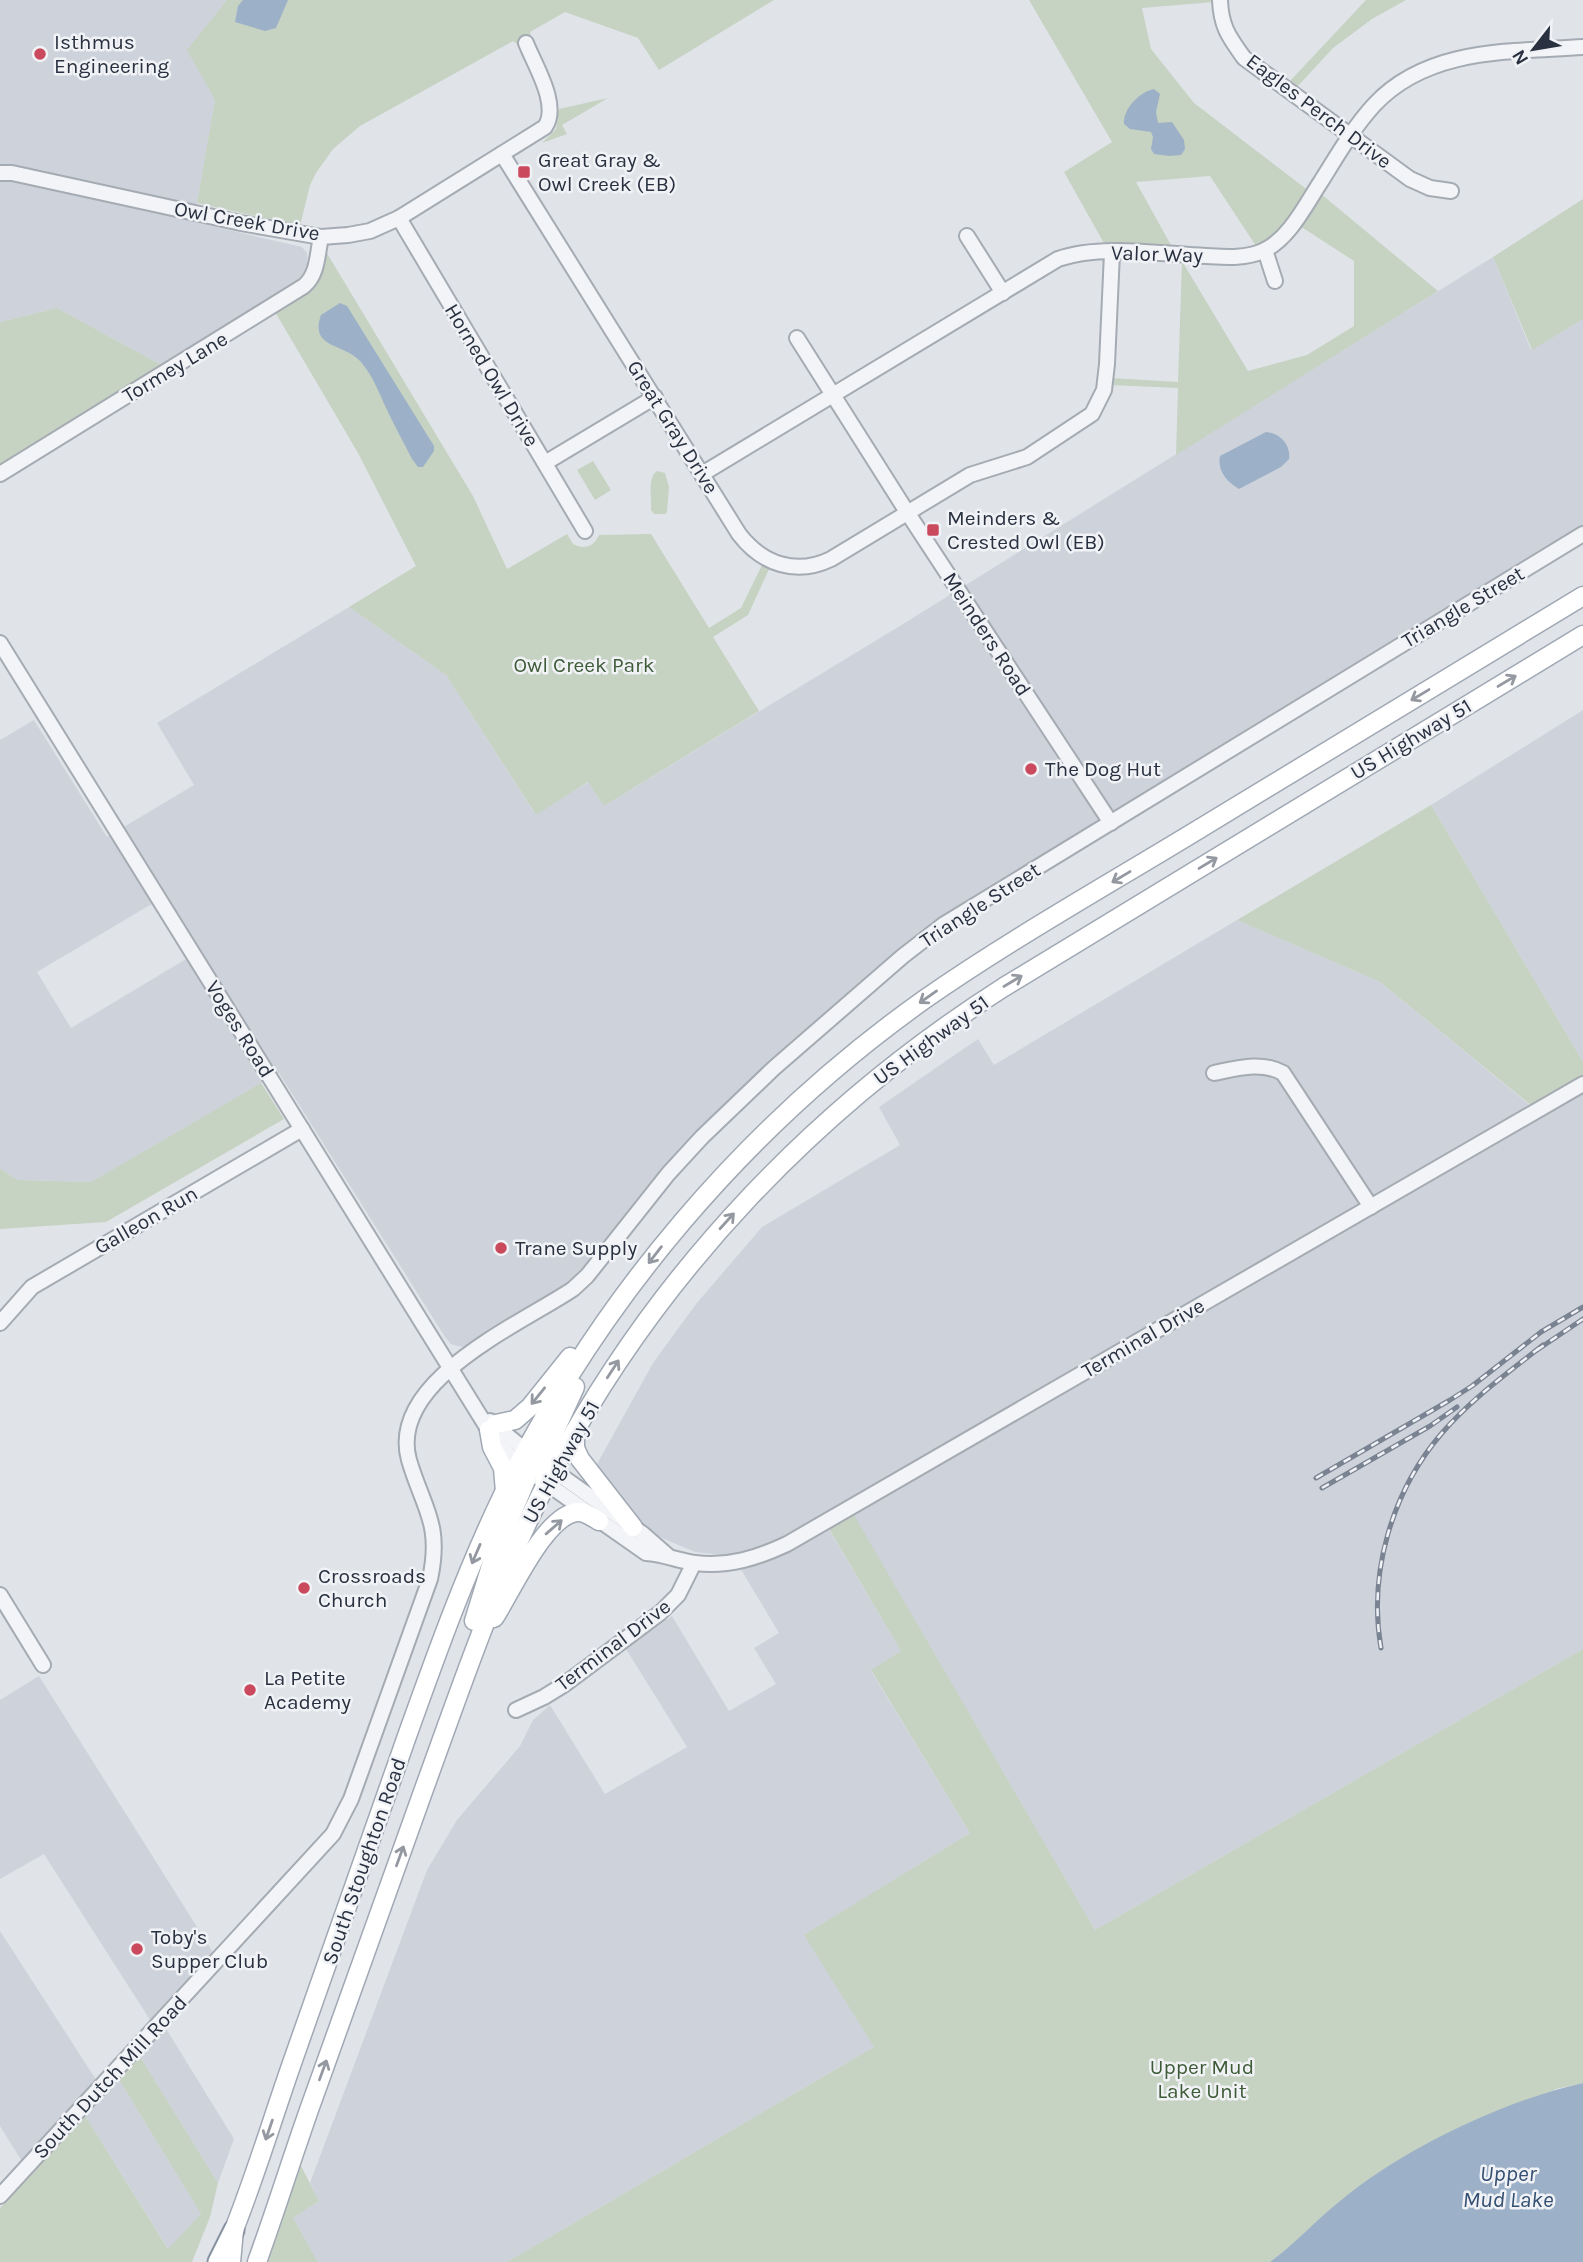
<svg xmlns="http://www.w3.org/2000/svg" width="1583" height="2262" font-family="Karla,sans-serif">
<rect width="100%" height="100%" fill="#e0e4e9"/>
<g fill="#ced3db" fill-rule="evenodd">
<path d="M0 0H227L188 50 215 100 194 222 302 247 307 253 308 265 300 283 165 367 57 308 0 322Z"/>
<path d="M1493 257 1531 350 1583 319V525L1011 878 772 1066 567 1287 479 1342 465 1347 457 1346 451 1344 445 1337 279 1073 91 1182 17 1180 0 1168V740L34 720 107 837 194 785 157 723 349 607 446 675 535 814 589 782 604 806 903 624ZM167 895 201 950 71 1028 37 972Z"/>
<path d="M1583 710V1062L1431 805Z"/>
<path d="M1237 920 1380 982 1543 1116 1583 1093V1649L1095 1930 847 1504 822 1518 901 1651 871 1671 970 1833 805 1935 874 2047 507 2262H318L293 2218 319 2201 310 2183 427 1870 457 1820 520 1746 533 1720 550 1705 605 1794 687 1747 626 1649 672 1616 729 1711 776 1684 754 1648 779 1633 733 1556 695 1552 662 1538 633 1518 592 1473 653 1363 696 1304 762 1227 900 1145 879 1107 978 1039 994 1065Z"/>
<path d="M39 1676 216 1957 152 2023 44 1854 0 1879V1700Z"/>
<path d="M0 1931 104 2092 118 2078 201 2214 169 2250 84 2114 23 2163 0 2126Z"/>
<path d="M165 2027 234 2139 218 2183 139 2055Z"/>
</g>
<g fill="#c6d2c2">
<path d="M227 0H774L659 70 638 38 565 12 530 32 532 40 518 45 513 41 360 126 333 149 316 173 310 185 300 226 197 203 215 100 187 50Z"/>
<path d="M1029 0H1214V2L1142 8 1151 49 1194 103 1318 198 1321 194 1438 291 1176 455 1178 388 1110 385 1111 378 1178 382 1182 261 1248 371 1307 355 1354 326V261L1289 219 1274 236 1256 246 1210 176 1136 182 1172 247 1105 245 1064 172 1112 142Z"/>
<path d="M1366 0H1406L1372 19 1333 48 1297 87 1290 81Z"/>
<path d="M608 98 562 125 567 134 542 143 556 129 559 109Z"/>
<path d="M1583 199V319L1532 350 1493 257Z"/>
<path d="M325 250 473 496 507 569 567 534 573 544C584 550 594 547 599 535L651 534 709 628 741 608 763 563 770 567 748 615 713 637 759 711 604 806 588 782 536 815 446 675 349 607 416 566 358 453 274 310 293 300Z"/>
<path d="M57 308 165 367 0 469V322Z"/>
<path d="M593 461 611 490 595 500 577 470Z"/>
<path d="M657 471 665 473 669 487 667 512 665 514H654L651 510C652 498 647 478 657 471Z"/>
<path d="M1431 805 1583 1062V1078L1533 1107 1380 982 1237 920Z"/>
<path d="M261 1083 284 1119 106 1222 0 1229V1168L17 1180 91 1182Z"/>
<path d="M854 1515 1095 1930 1583 1649V2083L1556 2089 1293 2245 1270 2262H507L874 2047 804 1935 970 1833 871 1670 901 1651 829 1529Z"/>
<path d="M139 2055 218 2183 210 2217 192 2262H0V2208L84 2114 168 2249 201 2214 118 2078Z"/>
<path d="M300 2164 319 2201 293 2218 318 2262H268Z"/>
</g>
<g fill="#9cb1c8">
<path d="M243 0H288L276 28 265 31 235 22 238 6Z"/>
<path d="M1154 89 1160 94 1156 112 1158 123 1172 122 1184 140 1185 149 1181 155 1169 156 1154 154 1151 149 1153 137 1151 132 1130 129 1124 124C1123 109 1139 92 1154 89Z"/>
<path d="M340 303 347 306 434 446V451L423 467H418L412 459C404 443 395 427 387 410 379 393 373 376 361 362 345 343 309 349 321 315Z"/>
<path d="M1266 432C1280 433 1291 445 1289 459L1281 467 1239 489C1227 482 1217 471 1220 456Z"/>
<path d="M1583 2083V2262H1270C1295 2244 1315 2221 1339 2202 1402 2149 1503 2101 1583 2083Z"/>
</g>
<g fill="none" stroke-linecap="round" stroke-linejoin="round">
<defs>
<g id="minor">
<path d="M1220 0C1221 27 1229 37 1244 58L1410 179 1430 188 1451 191"/>
<path d="M502 154 739 534C762 564 796 576 831 559L970 475 1027 457 1092 414 1104 390 1107 364 1112 253"/>
<path d="M0 173H12L241 223 321 237 348 235 370 231 399 218 545 127C560 105 535 66 526 43"/>
<path d="M399 218 585 531"/>
<path d="M967 236 1003 293"/>
<path d="M1265 250 1275 281"/>
<path d="M797 338 907 512 1111 823"/>
<path d="M545 463 655 397"/>
<path d="M0 474 304 286C318 274 317 255 321 237"/>
<path d="M702 474 1058 259C1100 244 1161 254 1206 256 1225 257 1244 259 1263 251 1289 239 1305 206 1320 183 1337 156 1353 128 1374 105 1428 47 1511 52 1583 47"/>
<path d="M0 643 498 1445 519 1464 646 1553C664 1554 679 1561 695 1563 729 1567 757 1558 787 1544L1583 1084"/>
<path d="M1214 1073C1238 1068 1261 1061 1283 1073L1371 1207"/>
<path d="M0 1323 32 1287 302 1129"/>
<path d="M490 1421 526 1451 643 1534 667 1555"/>
<path d="M0 1595 43 1665"/>
<path d="M516 1710 544 1697 565 1684 660 1613 678 1595 694 1563"/>
<path d="M0 2196 333 1834 351 1799 430 1579C442 1523 423 1508 409 1460 387 1381 521 1324 573 1289L587 1276 668 1174 702 1137 774 1068 903 956 943 925 1583 534"/>
</g>
<g id="major">
<path d="M496 1424 515 1420 530 1407 570 1357"/>
<path d="M489 1430 492 1447 503 1468 505 1492"/>
<path d="M575 1431V1448L580 1459 633 1527"/>
<path d="M546 1484 541 1461 575 1387"/>
<path d="M494 1618C511 1593 546 1512 579 1512 585 1512 594 1518 599 1521"/>
<path d="M474 1621 494 1556 526 1480V1452"/>
<path d="M229 2242C253 2184 271 2123 292 2063 331 1954 368 1845 407 1736 436 1655 465 1574 502 1497 598 1300 746 1126 925 999 1010 940 1102 888 1191 834 1322 755 1452 675 1583 596"/>
<path d="M231 2262 234 2230"/>
<path d="M257 2262C277 2207 294 2151 314 2096 350 1994 388 1891 424 1789 464 1679 501 1568 556 1465 661 1269 818 1106 1004 987L1583 635"/>
</g>
<path id="highway" d="M218 2262 234 2230"/>
</defs>
<use href="#minor" stroke="#a5abb3" stroke-width="18"/>
<use href="#major" stroke="#a0a8b4" stroke-width="21"/>
<use href="#highway" stroke="#88919f" stroke-width="23"/>
<use href="#minor" stroke="#f3f4f7" stroke-width="14"/>
<use href="#major" stroke="#fff" stroke-width="18"/>
<use href="#highway" stroke="#fff" stroke-width="19"/>
<defs>
<g id="rail">
<path d="M1537 1350 1583 1319"/>
<path d="M1316 1478 1450 1400 1472 1386 1541 1332 1583 1307"/>
<path d="M1322 1488 1430 1426 1457 1407"/>
<path d="M1381 1648C1368 1573 1392 1491 1442 1433 1471 1399 1509 1372 1543 1345"/>
</g>
</defs>
<use href="#rail" stroke="#7a8392" stroke-width="5"/>
<use href="#rail" stroke="#f0f2f6" stroke-width="2.5" stroke-dasharray="8" stroke-linecap="butt"/>
</g>
<defs><path id="oneway-shaft" d="M-6 0H5M1.5-3L5.5 0L1.5 3" fill="none" stroke-width="1.6" stroke-linecap="round" stroke-linejoin="round" transform="scale(1.75)"/></defs>
<g stroke="#9498a0">
<use href="#oneway-shaft" transform="translate(1507 681) rotate(-31)"/>
<use href="#oneway-shaft" transform="translate(1420 695) rotate(149)"/>
<use href="#oneway-shaft" transform="translate(1208 863) rotate(-31)"/>
<use href="#oneway-shaft" transform="translate(1121 877) rotate(149)"/>
<use href="#oneway-shaft" transform="translate(1013 981) rotate(-31)"/>
<use href="#oneway-shaft" transform="translate(928 997) rotate(145)"/>
<use href="#oneway-shaft" transform="translate(727 1221) rotate(-48)"/>
<use href="#oneway-shaft" transform="translate(655 1255) rotate(128)"/>
<use href="#oneway-shaft" transform="translate(613 1369) rotate(-57)"/>
<use href="#oneway-shaft" transform="translate(538 1396) rotate(129)"/>
<use href="#oneway-shaft" transform="translate(554 1527) rotate(-41)"/>
<use href="#oneway-shaft" transform="translate(476 1554) rotate(113)"/>
<use href="#oneway-shaft" transform="translate(400 1856) rotate(-70)"/>
<use href="#oneway-shaft" transform="translate(323 2070) rotate(-70)"/>
<use href="#oneway-shaft" transform="translate(269 2130) rotate(109)"/>
</g>
<g fill="#ca495c" stroke="#f0f2f6" stroke-width="2.5">
<circle cx="40" cy="54" r="7"/>
<rect x="517" y="165" width="14" height="14" rx="3.5"/>
<rect x="926" y="523" width="14" height="14" rx="3.5"/>
<circle cx="1031" cy="769" r="7"/>
<circle cx="501" cy="1248" r="7"/>
<circle cx="304" cy="1588" r="7"/>
<circle cx="250" cy="1690" r="7"/>
<circle cx="137" cy="1949" r="7"/>
</g>
<g text-anchor="middle" stroke-width="5" stroke-linejoin="round" paint-order="stroke">
<g font-size="21" fill="#293140" stroke="#f0f2f6" text-anchor="start">
<text x="54" y="49">Isthmus<tspan x="54" dy="24">Engineering</tspan></text>
<text x="538" y="167">Great Gray &amp;<tspan x="538" dy="24">Owl Creek (EB)</tspan></text>
<text x="947" y="525">Meinders &amp;<tspan x="947" dy="24">Crested Owl (EB)</tspan></text>
<text x="1045" y="776">The Dog Hut</text>
<text x="515" y="1255">Trane Supply</text>
<text x="318" y="1583">Crossroads<tspan x="318" dy="24">Church</tspan></text>
<text x="264" y="1685">La Petite<tspan x="264" dy="24">Academy</tspan></text>
<text x="151" y="1944">Toby's<tspan x="151" dy="24">Supper Club</tspan></text>
</g>
<g font-size="21" fill="#293140" stroke="#f0f2f6">
<text transform="translate(1319 111) rotate(37)" y="7">Eagles Perch Drive</text>
<text transform="translate(247 221) rotate(10)" y="7">Owl Creek Drive</text>
<text transform="translate(1157 254) rotate(2)" y="7">Valor Way</text>
<text transform="translate(175 367) rotate(-31)" y="7">Tormey Lane</text>
<text transform="translate(492 375) rotate(59)" y="7">Horned Owl Drive</text>
<text transform="translate(673 427) rotate(58)" y="7">Great Gray Drive</text>
<text transform="translate(1463 607) rotate(-31)" y="7">Triangle Street</text>
<text transform="translate(987 634) rotate(57)" y="7">Meinders Road</text>
<text transform="translate(1411 739) rotate(-31)" y="7">US Highway 51</text>
<text transform="translate(980 905) rotate(-33)" y="7">Triangle Street</text>
<text transform="translate(240 1029) rotate(58)" y="7">Voges Road</text>
<text transform="translate(931 1040) rotate(-36)" y="7">US Highway 51</text>
<text transform="translate(146 1220) rotate(-30)" y="7">Galleon Run</text>
<text transform="translate(1143 1338) rotate(-30)" y="7">Terminal Drive</text>
<text transform="translate(561 1462) rotate(-61)" y="7">US Highway 51</text>
<text transform="translate(613 1645) rotate(-37)" y="7">Terminal Drive</text>
<text transform="translate(364 1861) rotate(-71)" y="7">South Stoughton Road</text>
<text transform="translate(110 2077) rotate(-47)" y="7">South Dutch Mill Road</text>
</g>
<g font-size="21" fill="#3e5b37" stroke="#f0f2f6">
<text x="584" y="672">Owl Creek Park</text>
<text x="1202" y="2074">Upper Mud<tspan x="1202" dy="24">Lake Unit</tspan></text>
</g>
<g font-size="23" font-style="italic" fill="#355072" stroke="#f0f2f6">
<text x="1508" y="2181">Upper<tspan x="1508" dy="26">Mud Lake</tspan></text>
</g>
</g>
<g transform="translate(1534 49) rotate(239)" stroke="#f0f2f6" stroke-width="5" paint-order="stroke">
<path d="M0-5L12 26L0 18L-12 26Z" fill="#293140"/>
<text y="-10" font-size="19" font-weight="bold" text-anchor="middle" fill="#293140">N</text>
</g>
</svg>
